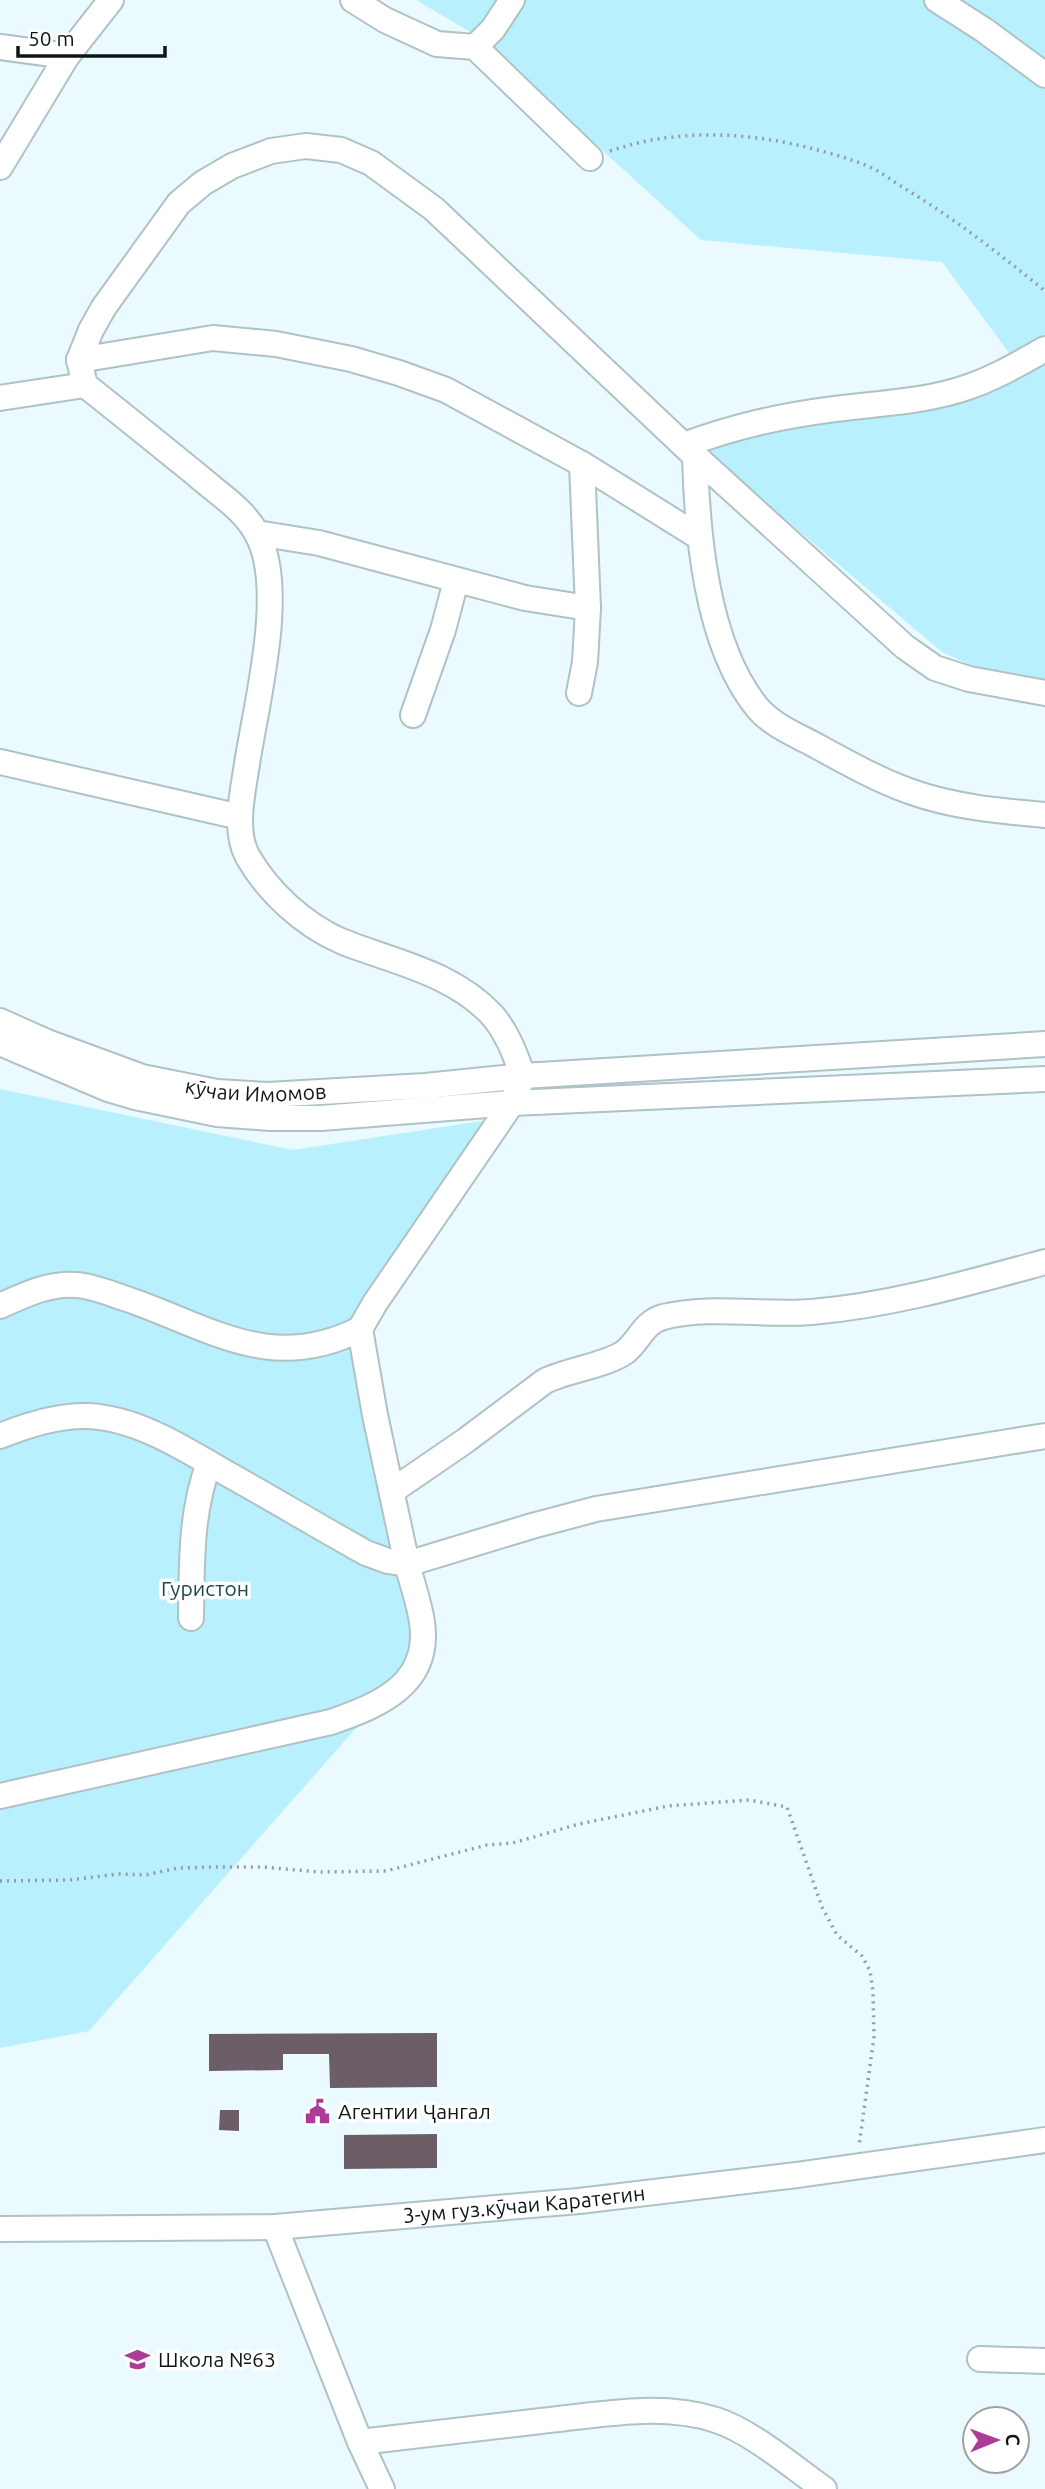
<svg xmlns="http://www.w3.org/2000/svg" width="1045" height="2489" font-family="Ubuntu,sans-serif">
<rect width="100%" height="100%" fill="#eafafe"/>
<g fill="#b8f1fd">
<path d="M416 0H1045V700L942 652 702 449 1018 365 942 262 701 240 474 34Z"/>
<path d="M0 1089 293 1150 495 1119 363 1340 424 1651 89 2031 0 2048Z"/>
</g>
<g fill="#6b5e67">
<path d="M437 2033V2087L330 2088 329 2054H283V2070L209 2071V2034Z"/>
<path d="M220 2110H239V2131L219 2130Z"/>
<path d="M437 2134V2168L344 2169V2135Z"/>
</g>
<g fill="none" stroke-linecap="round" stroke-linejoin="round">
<defs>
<g id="minor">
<path d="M353 0 385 20 437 44 475 47 590 158"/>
<path d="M937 0 984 30 1045 75"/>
<path d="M0 47 67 56"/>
<path d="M475 47 493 29 512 0"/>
<path d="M0 167 67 56 111 0"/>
<path d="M79 360 213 338 276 344 351 359 399 373 446 390 582 464 699 537"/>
<path d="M0 398 85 385"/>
<path d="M684 445C736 426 780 416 835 409 880 403 925 402 968 387 995 378 1020 363 1045 349"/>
<path d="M695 456C697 533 706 643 756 706 770 724 794 734 813 744 844 761 876 779 909 791 953 807 999 811 1045 815"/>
<path d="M257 533 319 543 525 598 588 608 582 464"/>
<path d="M579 693 585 662 588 608"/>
<path d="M413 715 443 630 456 581"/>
<path d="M0 762 240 817"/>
<path id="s1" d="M0 1021 47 1042 142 1077 217 1092 268 1095 425 1086 523 1076 1045 1044"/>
<path d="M0 1043 108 1089 135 1097 217 1114 270 1118H321L512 1103 1045 1079"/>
<path d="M0 1306C24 1295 49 1283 76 1285 93 1286 111 1294 127 1299 211 1328 271 1374 360 1329"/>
<path d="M0 1436C27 1425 59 1415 88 1416 137 1418 185 1449 226 1473 273 1499 319 1527 366 1553L388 1561 407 1564 375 1415 360 1329 375 1303 512 1103 523 1076C515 1054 507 1032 492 1015 452 972 393 962 341 941 304 925 268 892 248 857 233 831 243 791 247 764 256 704 287 588 257 534 244 509 217 493 197 475 160 445 123 415 85 385L79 360 91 330 104 307 179 203 203 183 232 166 271 151 306 146 341 150 371 163 434 209 695 456 905 647 935 668 969 679 1045 693"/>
<path d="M392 1491 465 1441 545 1381C568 1370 607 1365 625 1352 640 1340 643 1323 663 1317 711 1305 763 1316 812 1312 892 1305 968 1283 1045 1262"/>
<path d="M191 1618C192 1565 190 1514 209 1463"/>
<path d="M0 1796 331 1722C380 1705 431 1684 422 1622 419 1602 412 1583 407 1564L532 1526 596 1509 1045 1436"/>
<path d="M275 2227 360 2442 382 2489"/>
<path id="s2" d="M0 2229 275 2227 579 2201 797 2175 1045 2140"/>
<path d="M980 2359 1045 2361"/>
<path d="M360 2442C421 2435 481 2428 541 2421 597 2415 661 2402 716 2420 751 2431 794 2468 824 2489"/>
</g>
</defs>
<use href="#minor" stroke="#afc2c6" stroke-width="28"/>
<g stroke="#919ea0" stroke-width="3.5" stroke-dasharray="2 5" stroke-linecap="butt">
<path d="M610 151C680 127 755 132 825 152 843 157 860 162 876 170 888 177 900 186 912 193 959 222 1002 256 1045 291"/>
<path d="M0 1881 69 1880 120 1874 145 1875 178 1868 214 1867H263L319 1872 386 1871 487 1845 513 1843 579 1824 668 1806 749 1800 787 1807 822 1907 837 1935 862 1956 870 1971 873 1991 874 2037 859 2146"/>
</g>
<use href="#minor" stroke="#fff" stroke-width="24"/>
</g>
<defs>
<symbol id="civic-bare" viewBox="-9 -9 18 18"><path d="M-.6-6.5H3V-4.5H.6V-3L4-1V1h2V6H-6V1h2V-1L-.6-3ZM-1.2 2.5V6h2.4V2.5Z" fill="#ac3c98" stroke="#fff" stroke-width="2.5" paint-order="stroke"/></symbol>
<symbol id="school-bare" viewBox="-9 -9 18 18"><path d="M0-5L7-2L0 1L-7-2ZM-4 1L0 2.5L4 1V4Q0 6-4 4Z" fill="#ac3c98" stroke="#fff" stroke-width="2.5" paint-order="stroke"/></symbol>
</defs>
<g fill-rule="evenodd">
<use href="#civic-bare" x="300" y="2094" width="35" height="35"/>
<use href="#school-bare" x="120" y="2342" width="35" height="35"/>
</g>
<g text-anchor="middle" stroke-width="7" stroke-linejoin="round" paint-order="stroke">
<g font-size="21" fill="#0f1617" stroke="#fff">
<text dy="7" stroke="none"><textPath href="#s1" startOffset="268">кӯчаи Имомов</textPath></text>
<text dy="7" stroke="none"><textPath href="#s2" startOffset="525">3-ум гуз.кӯчаи Каратегин</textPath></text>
</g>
<g font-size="21" fill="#21474e" stroke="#fff">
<text x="205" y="1596">Гуристон</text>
</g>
<g font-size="21" fill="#0f1617" stroke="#fff" text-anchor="start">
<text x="338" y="2119">Агентии Ҷангал</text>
<text x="158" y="2367">Школа №63</text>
</g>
</g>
<g transform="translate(996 2440) rotate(89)"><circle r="33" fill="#ffffff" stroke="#9fa2a2" stroke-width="2"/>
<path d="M0-5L12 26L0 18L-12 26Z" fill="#ac3c98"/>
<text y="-10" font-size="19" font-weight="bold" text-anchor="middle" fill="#0f1617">С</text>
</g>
<path d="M18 46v10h147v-10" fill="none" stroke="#0f1617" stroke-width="3.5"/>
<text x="28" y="46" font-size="21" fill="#0f1617" stroke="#ffffff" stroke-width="5" paint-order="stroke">50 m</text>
</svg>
